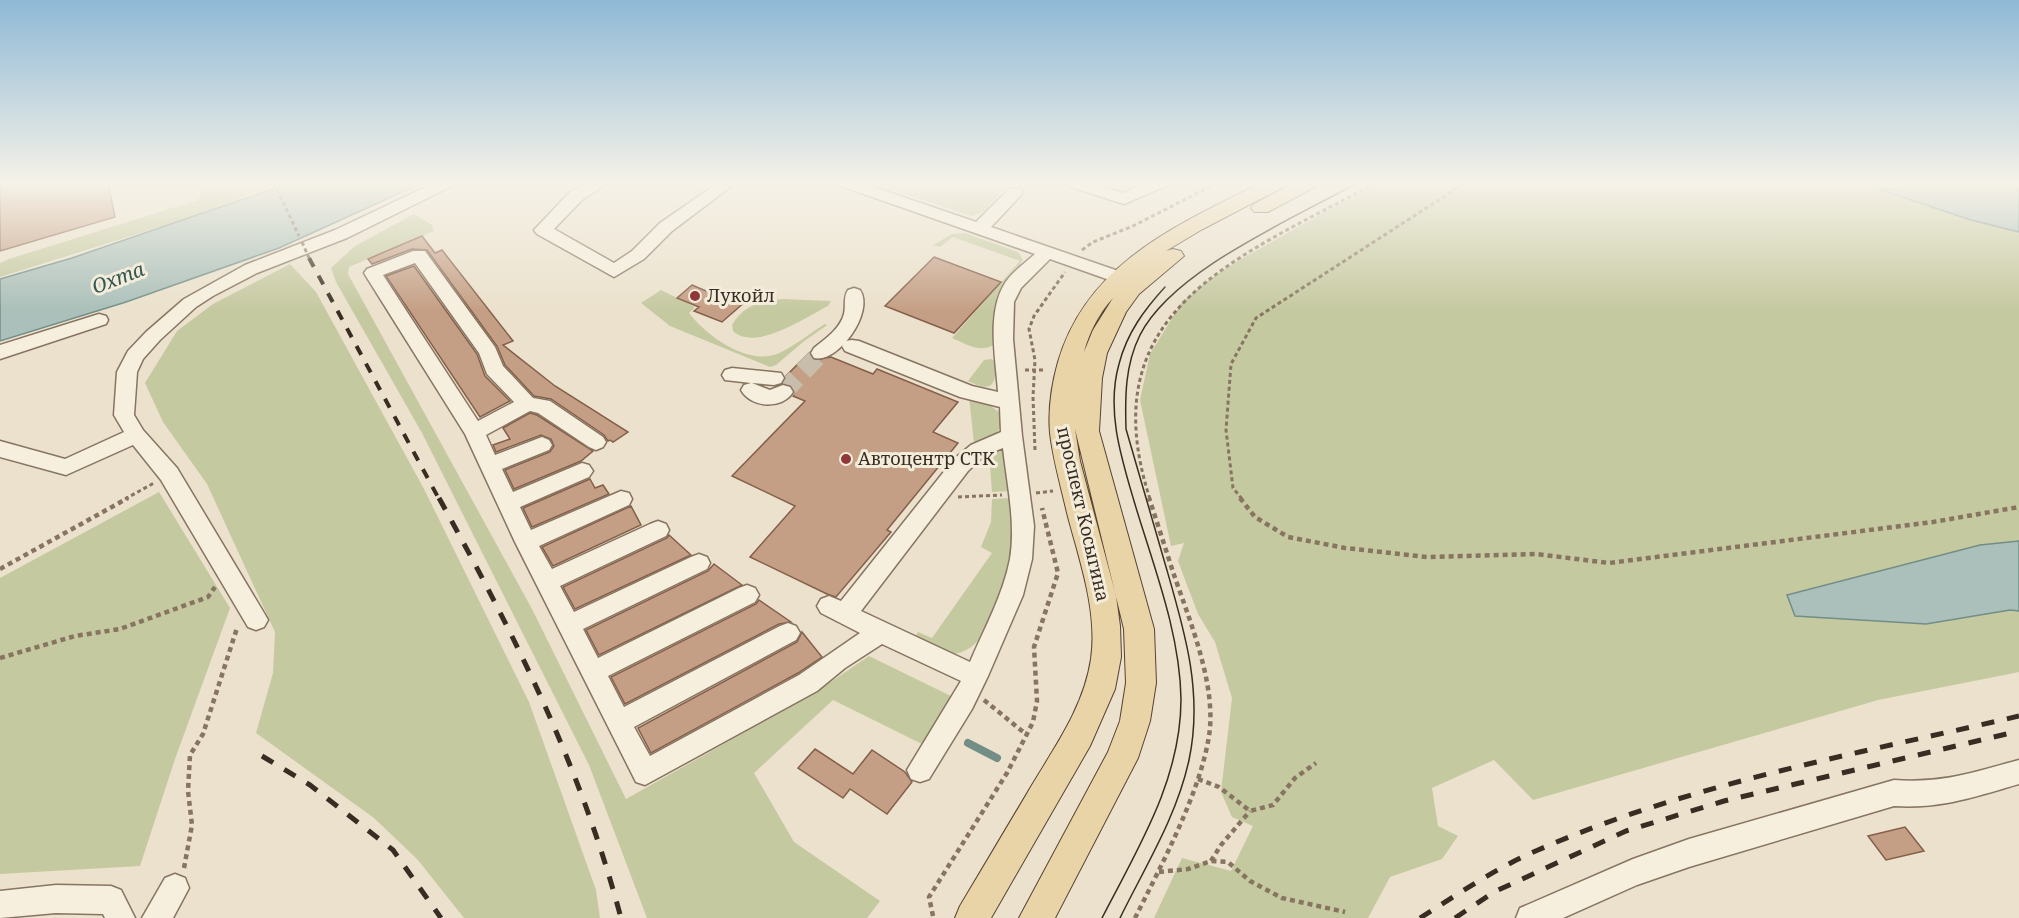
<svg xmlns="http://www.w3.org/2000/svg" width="2019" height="918" font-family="'Noto Serif',serif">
<rect width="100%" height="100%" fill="#ebe1cc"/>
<g fill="#c5c9a0">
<path d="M200 183H256L252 193 198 215 0 277V263L9 259 198 200 203 189Z"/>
<path d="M871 183H986L1004 189 984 211 972 216Z"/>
<path d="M1377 183H1900L1904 189 1881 190 1971 220 2019 232V672L1878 700 1533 800 1494 760 1432 788 1438 826 1458 836 1442 859 1390 877 1368 918H1154L1182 858 1231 871 1253 826 1232 817 1221 792 1232 698 1215 642 1198 614 1178 561 1184 543 1171 546 1140 400 1150 354 1182 302 1210 279 1234 263Z"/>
<path d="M414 214 432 225 434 231 349 267 348 274 532 609 626 799 813 694 869 656 955 698 922 744 833 700 754 773 794 842 880 901 867 918H647L589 765 422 433 336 282 331 268 355 246Z"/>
<path d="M965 233 1018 252 1023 260 1005 286 995 304 996 340 995 344C981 354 966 344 952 338L1020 261 953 237 940 247 933 245 952 234Z"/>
<path d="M290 264 316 292 424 489 529 702 596 890 600 918H464L418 860 374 818 256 733 273 673 275 632 207 484 163 422 145 383 177 331 213 304Z"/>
<path d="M661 290 695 307 689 313C707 336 746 365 777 354 790 349 812 332 825 324L827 325 803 342 776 365 770 367 670 326 641 303Z"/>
<path d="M783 299 831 301 828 306C804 318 756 352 733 331L732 325C744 305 761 301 783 299Z"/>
<path d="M991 359 996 362C996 386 992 393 968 381L984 360Z"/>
<path d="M969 397 991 406 1001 414C1002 436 993 436 974 443Z"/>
<path d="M997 449 1005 451 1010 491 992 492 989 452Z"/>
<path d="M159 492 230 608 175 759 140 866 0 874V578Z"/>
<path d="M1013 498C1015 536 1005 651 952 654 941 654 924 643 914 639L918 632 932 638 992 553 981 547 991 522 992 499Z"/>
</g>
<g fill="#abc0ba" stroke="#728e87" stroke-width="1.5">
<path d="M290 183H422L279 248 126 302 0 341V279L72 258Z"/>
<path d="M1900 183H2005L2019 189V232L1971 220 1878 189H1904Z"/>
<path d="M2019 541V611L2010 610 1926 624 1795 616 1787 595 1980 545Z"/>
</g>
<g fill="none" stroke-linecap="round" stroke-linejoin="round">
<path stroke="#728e87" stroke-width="8" d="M968 743 997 758"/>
</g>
<g fill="#c59f85" stroke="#845f49" stroke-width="1.5">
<path d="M0 183H108L115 217 0 251Z"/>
<path d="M422 236 435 253 442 250 513 341 503 345 555 386 628 432 613 442 610 440 608 441 604 435 551 399 534 396 505 365 497 346 427 250 412 249 372 264 368 259Z"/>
<path d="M934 257 1001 282 954 333 885 306Z"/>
<path d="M414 266 477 354 485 376 510 401 480 417 386 276Z"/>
<path d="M692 285 713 294 718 290 746 301 722 322 694 311 699 307 677 298Z"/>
<path d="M809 353 814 360 831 357 873 374 877 369 958 402 933 432 958 443 887 530 891 532 836 597 827 594 750 557 795 506 732 476 805 401 793 396 795 392 792 386 784 383 786 376Z"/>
<path d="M530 413 537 415 593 451 581 461 514 489 505 470 550 452 554 446 551 439 541 435 496 452 493 445 510 439 503 428Z"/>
<path d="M590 479 595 488 603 485 609 494 532 527 523 508Z"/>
<path d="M631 506 641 525 553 566 542 547Z"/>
<path d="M669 535 691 555 575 609 563 587 667 538Z"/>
<path d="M714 564 742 585 599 655 586 630 708 571Z"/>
<path d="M759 600 791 622 779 624 625 704 611 677 756 604Z"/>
<path d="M802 632 822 657 798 673 651 753 638 728 797 642Z"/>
<path d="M815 749 853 774 872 750 905 772 912 782 887 814 850 789 843 798 798 768Z"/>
<path d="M1905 827 1924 851 1886 860 1868 836Z"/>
</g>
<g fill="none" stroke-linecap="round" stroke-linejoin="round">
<path stroke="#c7bdaa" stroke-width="19" stroke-dasharray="19 10" stroke-linecap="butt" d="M783 392 821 353"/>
<defs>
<g id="minor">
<path d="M434 183H454L452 186 347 238 257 273 213 296 196 307 160 340 143 359 137 372 134 415 143 430 177 468 264 613 268 620 264 627 256 630 248 627 161 480 133 445 66 475 0 457V441L65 459 124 432 114 415 117 372 128 351 146 332 184 299 245 265 335 230Z"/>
<path d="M588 183H608L582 200 554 229 614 263 632 251 660 223 718 183H732L733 185 672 231 644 259 614 277 537 234 534 230 570 192Z"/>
<path d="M839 183H862L976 222 1009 189H1021L1023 192 1021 195 991 227 1124 273 1127 277 1124 281 1118 283 1050 259 1021 288 1014 302 1013 339 1022 436 1034 526 1032 559 1023 595 988 676 972 709 929 779 920 782 911 779 907 770 961 681 882 644 845 668 817 691 645 785 636 782 515 542 465 434 364 273 367 269 413 251H425L495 347 503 366 533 398 550 401 603 437 606 442 603 447 596 450 589 447 538 413 530 411 486 435 495 455 542 437 549 440 552 445 549 450 502 469 513 492 582 463 589 465 593 471 589 477 520 507 531 530 621 491 629 493 632 499 629 505 539 546 552 569 650 524 658 521 666 524 669 530 666 536 560 586 574 612 691 557 699 554 707 557 710 563 707 569 583 629 598 658 739 588 747 585 755 588 759 595 755 602 608 676 624 707 780 626 788 623 796 626 800 633 796 640 634 727 650 756 799 675 860 633 821 613 817 606 821 599 829 596 841 601 954 459 971 445 1001 432 1000 407 960 397 845 351 842 346 845 341 852 340 859 341 972 386 998 392C996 359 986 313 1005 283 1012 272 1025 263 1035 254L841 186ZM415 263 479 353 487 374 514 402 478 421 383 275ZM1003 448C1007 484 1016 523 1010 559 1003 595 984 629 970 662L861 611 968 471 985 455Z"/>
<path d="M1066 183H1090L1123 193 1147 183H1168L1166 186 1124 204 1068 186Z"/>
<path d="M854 288 860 290C875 312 838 364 814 358L811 353 814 348C825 339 840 329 844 314 846 306 843 297 848 290Z"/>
<path d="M99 314 106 316 108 320 106 324 0 359V345Z"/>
<path d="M732 368 781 373 784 378 781 383 774 385 752 383 770 390 783 385 790 387 793 392C782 410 751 408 741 390L744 385 751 383 725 380 722 375 725 370Z"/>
<path d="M2019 760V784C1974 797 1941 809 1894 806L1689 867 1637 885 1563 918H1516L1520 908 1633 859 1689 839 1894 780C1941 784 1974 772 2019 760Z"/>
<path d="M175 874 185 878 189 888 173 918H142L165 878Z"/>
<path d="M56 885 111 886 121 890 135 918H105L103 914 56 913 0 918V891Z"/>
</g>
<g id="major">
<path d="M1261 183H1286L1283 187 1201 230 1166 251 1173 249 1181 251 1184 256 1139 294 1126 312 1107 353 1102 378 1099 431 1154 629 1156 683 1150 721 1138 758 1055 918H1019L1108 752 1120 721 1126 683 1124 629 1075 429 1080 461 1116 596 1120 626 1121 657 1115 689 1090 746 991 918H955L960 906C984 866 1008 826 1032 785 1056 745 1084 706 1091 659 1098 611 1079 559 1067 513 1061 486 1053 460 1050 433 1048 410 1052 383 1058 362 1087 263 1177 225 1261 183ZM1113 298 1093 330 1084 352C1089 333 1099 313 1113 298Z"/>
<path d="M1294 183H1318L1315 187 1268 212H1254L1251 208 1254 204Z"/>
</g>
</defs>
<use href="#minor" stroke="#877461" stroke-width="3"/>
<use href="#major" stroke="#554334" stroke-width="2"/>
<g stroke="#877461" stroke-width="3" stroke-dasharray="4 3" stroke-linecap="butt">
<path d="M274 183 299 236"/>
<path d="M1082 250 1093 242 1133 226 1217 183"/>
<path d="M1025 370H1045"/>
<path d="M1035 450 1033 397 1035 360 1029 329 1034 316 1065 272"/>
<path d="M1036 493 1053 491"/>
<path d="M958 497 1002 495"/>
<path d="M125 499 154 483"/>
<path d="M1150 499C1088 309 1239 258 1375 183"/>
<path d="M1242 499 1233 488 1226 430 1231 364 1256 318 1465 183"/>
</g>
<g stroke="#877461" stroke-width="4.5" stroke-dasharray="5 4" stroke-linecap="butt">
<path d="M1240 498 1255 517 1288 537 1345 548 1427 557 1536 554 1609 563 1933 522 2019 507"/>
<path d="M0 569 128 498"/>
<path d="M0 658 75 636 120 629 208 597 215 587"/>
<path d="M984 700 1027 735"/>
<path d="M1198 779 1219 787 1250 811 1273 805 1295 778 1316 763"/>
<path d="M1211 861 1221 845 1250 811"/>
<path d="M184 868 192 825 188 791 190 755 203 734 237 628"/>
<path d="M1159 872 1188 869 1211 861 1228 862 1250 881 1282 898 1345 912"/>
<path d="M933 916 929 897 1007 773 1033 722 1037 701 1034 647 1058 573 1042 508"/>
<path d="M1135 918C1161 866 1200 793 1209 736 1217 685 1189 619 1173 572 1165 547 1157 522 1149 498"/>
</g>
<use href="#minor" fill="#f6efde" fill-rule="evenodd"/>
<use href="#major" fill="#e9d4a8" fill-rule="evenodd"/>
<g stroke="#392d23" stroke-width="1.5">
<path d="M1102 918C1138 848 1181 780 1181 699 1180 632 1153 565 1134 501 1121 457 1106 410 1119 364 1127 333 1144 310 1165 287"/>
<path d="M1120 918C1145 867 1177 816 1189 760 1204 690 1183 626 1164 560 1151 516 1139 473 1126 429 1125 397 1125 365 1140 335 1173 270 1293 219 1357 183"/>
</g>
<path stroke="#392d23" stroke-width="4" stroke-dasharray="10 10" stroke-linecap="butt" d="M309 258 439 499"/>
<g stroke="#392d23" stroke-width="5" stroke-dasharray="13 13" stroke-linecap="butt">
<path d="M439 498C515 636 580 764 621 918"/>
<path d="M262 756 310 785 393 850 441 918"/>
<path d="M1420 918C1458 894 1496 868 1538 850 1691 783 1857 754 2019 716"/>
<path d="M1455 918 1494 892 1626 831 1724 801 2019 731"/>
</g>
<path stroke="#877461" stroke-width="3" stroke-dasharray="4 3" stroke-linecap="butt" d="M302 242 309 258"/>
</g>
<linearGradient id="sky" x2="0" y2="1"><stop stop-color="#8fb9d6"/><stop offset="0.59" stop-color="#f6f2e8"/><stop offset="1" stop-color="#f6f2e8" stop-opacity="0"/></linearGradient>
<rect width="2019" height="311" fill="url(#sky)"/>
<g fill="#903739" stroke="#f3ecdb" stroke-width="2">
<circle cx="695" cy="296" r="6"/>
<circle cx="846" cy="459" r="6"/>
</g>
<g text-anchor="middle" stroke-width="6" stroke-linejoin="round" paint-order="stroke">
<g font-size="18" fill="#392d23" stroke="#f3ecdb" text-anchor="start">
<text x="707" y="302">Лукойл</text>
<text x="858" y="465">Автоцентр СТК</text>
</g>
<g font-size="18" fill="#392d23" stroke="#f3ecdb">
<text transform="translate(1083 514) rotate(77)" y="6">проспект Косыгина</text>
</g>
<g font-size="20" font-style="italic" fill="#345754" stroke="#f3ecdb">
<text transform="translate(118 278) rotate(-21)" y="7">Охта</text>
</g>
</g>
</svg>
